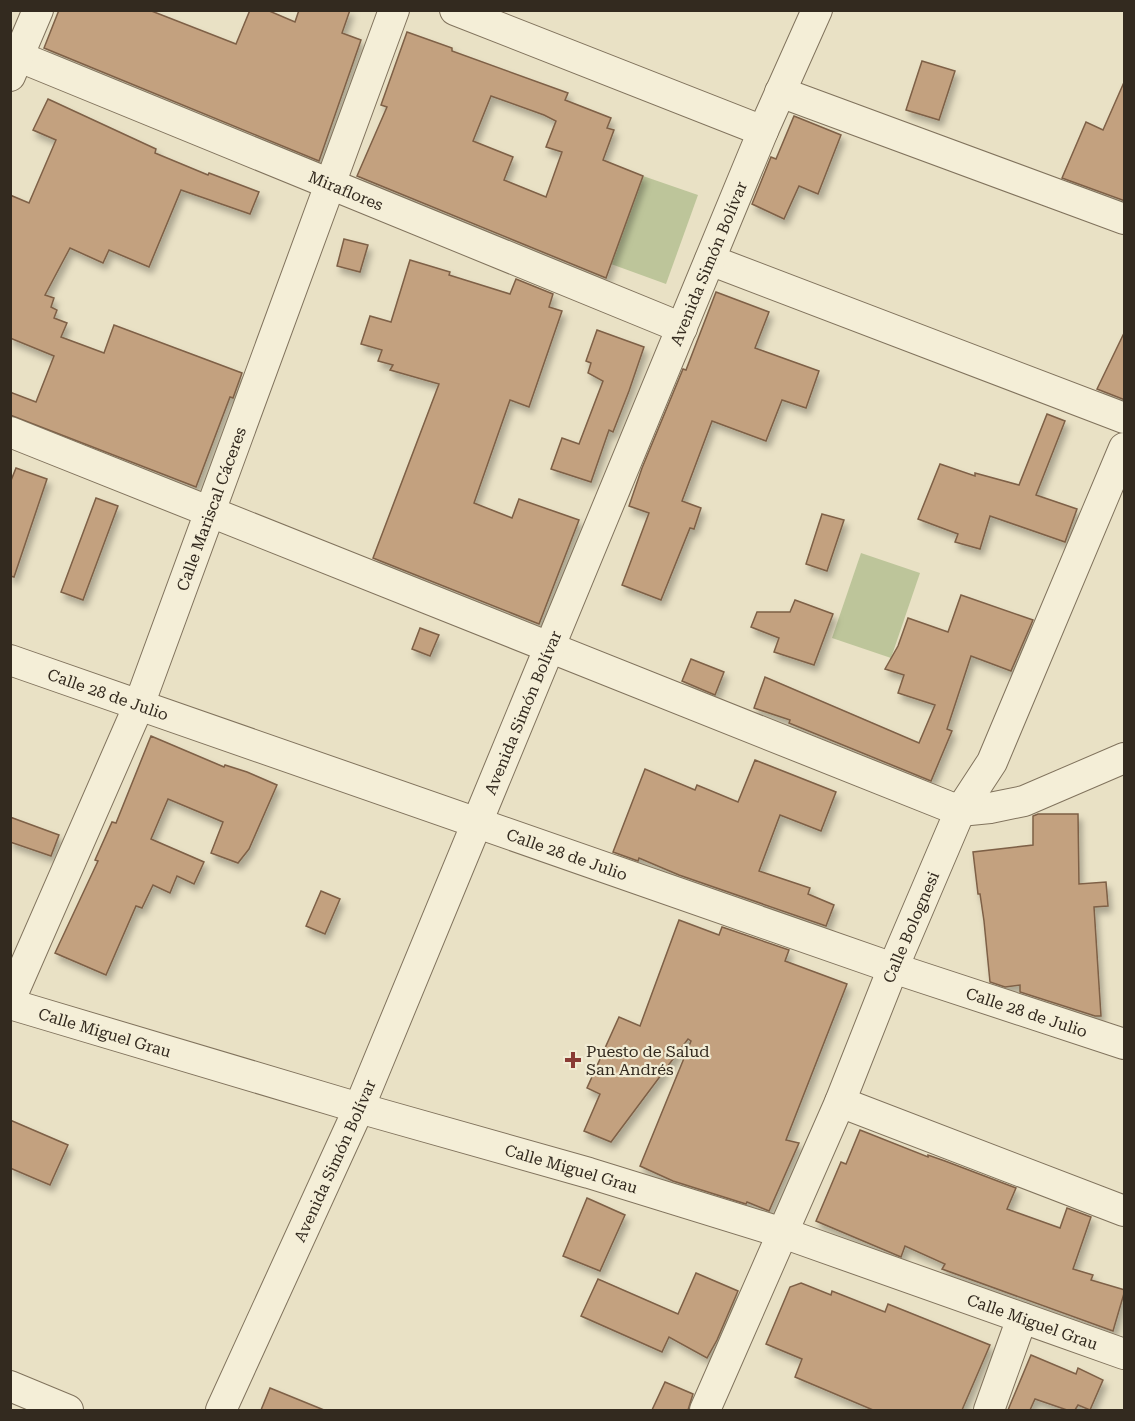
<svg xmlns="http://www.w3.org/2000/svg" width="1135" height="1421" font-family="'Roboto Serif',serif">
<defs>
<filter id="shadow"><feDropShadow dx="3.5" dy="6" stdDeviation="3" flood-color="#0004"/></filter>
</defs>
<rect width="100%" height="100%" fill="#e9e1c5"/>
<g fill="#bdc59a">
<path d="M643 176 698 195 666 284 611 264Z"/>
<path d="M861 553 920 573 891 658 832 638Z"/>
</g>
<g fill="#c3a17f" stroke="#7e6046" stroke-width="1.5" fill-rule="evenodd" filter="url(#shadow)">
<path d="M59 10H149L236 44 250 10H267L295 22 299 10H350L342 33 361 40 319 161 44 48Z"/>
<path d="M407 32 452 48V51L568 93 565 100 611 118 607 128 614 130 603 160 643 176 606 278 357 176 387 107 381 105ZM491 96 544 115 556 121 546 147 562 152 546 197 504 180 513 157 473 141Z"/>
<path d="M922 61 955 71 939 120 906 110Z"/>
<path d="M1125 80V201L1062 178 1086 122 1103 130Z"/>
<path d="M48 99 156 149 155 153 208 175 209 173 259 192 250 214 181 190 149 267 109 250 103 263 70 248 45 295 54 298 51 307 57 310 54 318 67 323 61 337 104 353 114 325 242 373 233 398 230 397 196 487 10 415V392L36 402 54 356 10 338V195L29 203 56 140 33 130Z"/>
<path d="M794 116 841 135 818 194 799 186 784 219 752 204 771 157 776 159Z"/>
<path d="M344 239 368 245 360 272 337 266Z"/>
<path d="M410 260 450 272 449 275 510 294 516 279 553 294 549 307 562 311 529 407 510 400 474 503 512 518 519 499 579 520 539 624 373 558 439 384 390 370 393 365 378 361 382 350 361 344 370 316 391 322Z"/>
<path d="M716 292 769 312 755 348 819 371 806 408 782 400 766 441 712 421 682 501 701 508 694 529 690 528 661 600 622 585 649 513 629 506 642 468 683 369 686 370Z"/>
<path d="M597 330 644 347 629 391 613 432 609 430 591 482 551 469 562 438 579 444 603 381 588 373 591 363 586 361Z"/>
<path d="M1125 331V400L1097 389Z"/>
<path d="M1047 414 1065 421 1036 495 1077 509 1065 542 990 516 980 549 955 542 958 534 918 519 940 464 975 476V473L1019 485Z"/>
<path d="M16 468 47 479 14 577 10 576V483Z"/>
<path d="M96 498 118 506 83 600 61 592Z"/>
<path d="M822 514 844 520 827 571 806 564Z"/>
<path d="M961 595 1033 620 1011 671 971 656 947 729 952 731 931 781 789 723 790 720 754 708 765 677 919 743 935 705 898 693 904 675 885 669 898 646 908 618 948 632Z"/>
<path d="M795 600 833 614 814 665 774 652 779 638 751 627 757 612H790Z"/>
<path d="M420 628 439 635 430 656 412 649Z"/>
<path d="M691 659 724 672 715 695 682 681Z"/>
<path d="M151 736 224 767 225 765 247 772 277 785 249 849 238 863 211 853 223 822 168 799 151 839 204 862 194 884 177 876 170 893 153 885 142 908 136 906 106 975 55 953 98 861 95 860 112 822 116 823Z"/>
<path d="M755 760 836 792 821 831 780 815 759 871 810 888 808 894 834 905 826 926 679 875 639 858 638 861 613 852 645 769 695 790 697 785 738 802Z"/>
<path d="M1038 814H1078L1079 884 1106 882 1108 906 1094 907 1101 1016H1095L1020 992V985L1005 987 990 982 984 921 980 894H978L973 852 1033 845V816Z"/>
<path d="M10 817 59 835 51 856 10 842Z"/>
<path d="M321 891 340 899 325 934 306 926Z"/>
<path d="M679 920 719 935 722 927 789 950 785 961 847 984 786 1140 799 1143 769 1211 747 1202 746 1204 673 1181 640 1166 691 1041 688 1039 611 1142 584 1131 600 1094 587 1088 619 1017 640 1026Z"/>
<path d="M10 1120 68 1145 50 1185 10 1168Z"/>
<path d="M860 1130 928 1157V1155L945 1161 1016 1188 1007 1209 1060 1228 1067 1208 1091 1217 1073 1269 1093 1275 1091 1280 1125 1290 1113 1331 942 1269 945 1264 905 1246 901 1257 816 1221 841 1162 846 1164Z"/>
<path d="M587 1198 625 1215 600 1271 563 1256Z"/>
<path d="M696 1273 738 1291 717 1340 707 1358 669 1337 662 1352 581 1316 598 1279 678 1314Z"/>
<path d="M801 1283 831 1295 832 1291 885 1312 888 1304 990 1345 962 1410H873L795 1377 802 1359 766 1344 790 1287Z"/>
<path d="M1031 1355 1076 1374 1078 1368 1103 1380 1090 1410 1078 1405 1075 1410H1067L1035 1399 1030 1410H1008Z"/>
<path d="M665 1382 693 1394 688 1410H652Z"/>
<path d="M270 1388 324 1410H261Z"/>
</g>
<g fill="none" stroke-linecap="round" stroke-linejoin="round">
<defs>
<g id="minor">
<path d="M455 10 763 131"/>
<path id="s1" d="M10 53 682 328"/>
<path d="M10 76 38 10"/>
<path d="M780 92 1124 219"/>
<path d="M710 260 1124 418"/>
<path d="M10 432 960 811 990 808 1024 801 1124 758"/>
<path id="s2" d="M10 660 893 968 1124 1044"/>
<path id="s3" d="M10 1000 139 705 394 10"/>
<path id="s4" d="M10 1004 359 1108 589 1173 783 1233 1124 1354"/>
<path d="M840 1102 1124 1211"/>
<path d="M10 1386 68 1410"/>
<path id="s5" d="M221 1410 359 1108 763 131 817 10"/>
<path id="s6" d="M705 1410 840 1102 893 968 960 811 992 762 1124 448"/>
<path d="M989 1410 1022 1318"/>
</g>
</defs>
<use href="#minor" stroke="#81735d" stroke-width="32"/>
<use href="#minor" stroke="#f4eed7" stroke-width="30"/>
</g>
<path fill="#893a34" stroke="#f1ebd3" stroke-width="2" d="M570 1051h6v6h6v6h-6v6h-6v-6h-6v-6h6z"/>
<g text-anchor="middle" stroke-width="4.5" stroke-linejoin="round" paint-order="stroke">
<g font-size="16" fill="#332a1f" stroke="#f1ebd3">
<text dy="6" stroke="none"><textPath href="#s1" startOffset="363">Miraflores</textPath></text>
<text dy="6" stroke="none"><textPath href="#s5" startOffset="1246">Avenida Simón Bolívar</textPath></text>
<text dy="6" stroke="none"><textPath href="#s3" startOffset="531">Calle Mariscal Cáceres</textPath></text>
<text dy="6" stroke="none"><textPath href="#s2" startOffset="104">Calle 28 de Julio</textPath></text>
<text dy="6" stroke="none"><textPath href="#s5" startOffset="760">Avenida Simón Bolívar</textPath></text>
<text dy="6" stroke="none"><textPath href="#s2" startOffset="590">Calle 28 de Julio</textPath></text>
<text dy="6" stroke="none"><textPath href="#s6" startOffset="525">Calle Bolognesi</textPath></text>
<text dy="6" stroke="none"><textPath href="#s2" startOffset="1076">Calle 28 de Julio</textPath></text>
<text dy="6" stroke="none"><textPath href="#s4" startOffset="99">Calle Miguel Grau</textPath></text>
<text dy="6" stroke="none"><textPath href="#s5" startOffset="274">Avenida Simón Bolívar</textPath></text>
<text dy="6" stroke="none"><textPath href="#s4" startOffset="585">Calle Miguel Grau</textPath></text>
<text dy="6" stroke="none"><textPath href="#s4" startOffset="1071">Calle Miguel Grau</textPath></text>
</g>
<g font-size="16" fill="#332a1f" stroke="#f1ebd3" text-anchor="start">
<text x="586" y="1057">Puesto de Salud<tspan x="586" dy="18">San Andrés</tspan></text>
</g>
</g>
<rect width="1135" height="1421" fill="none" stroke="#332a1f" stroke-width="24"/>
</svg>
